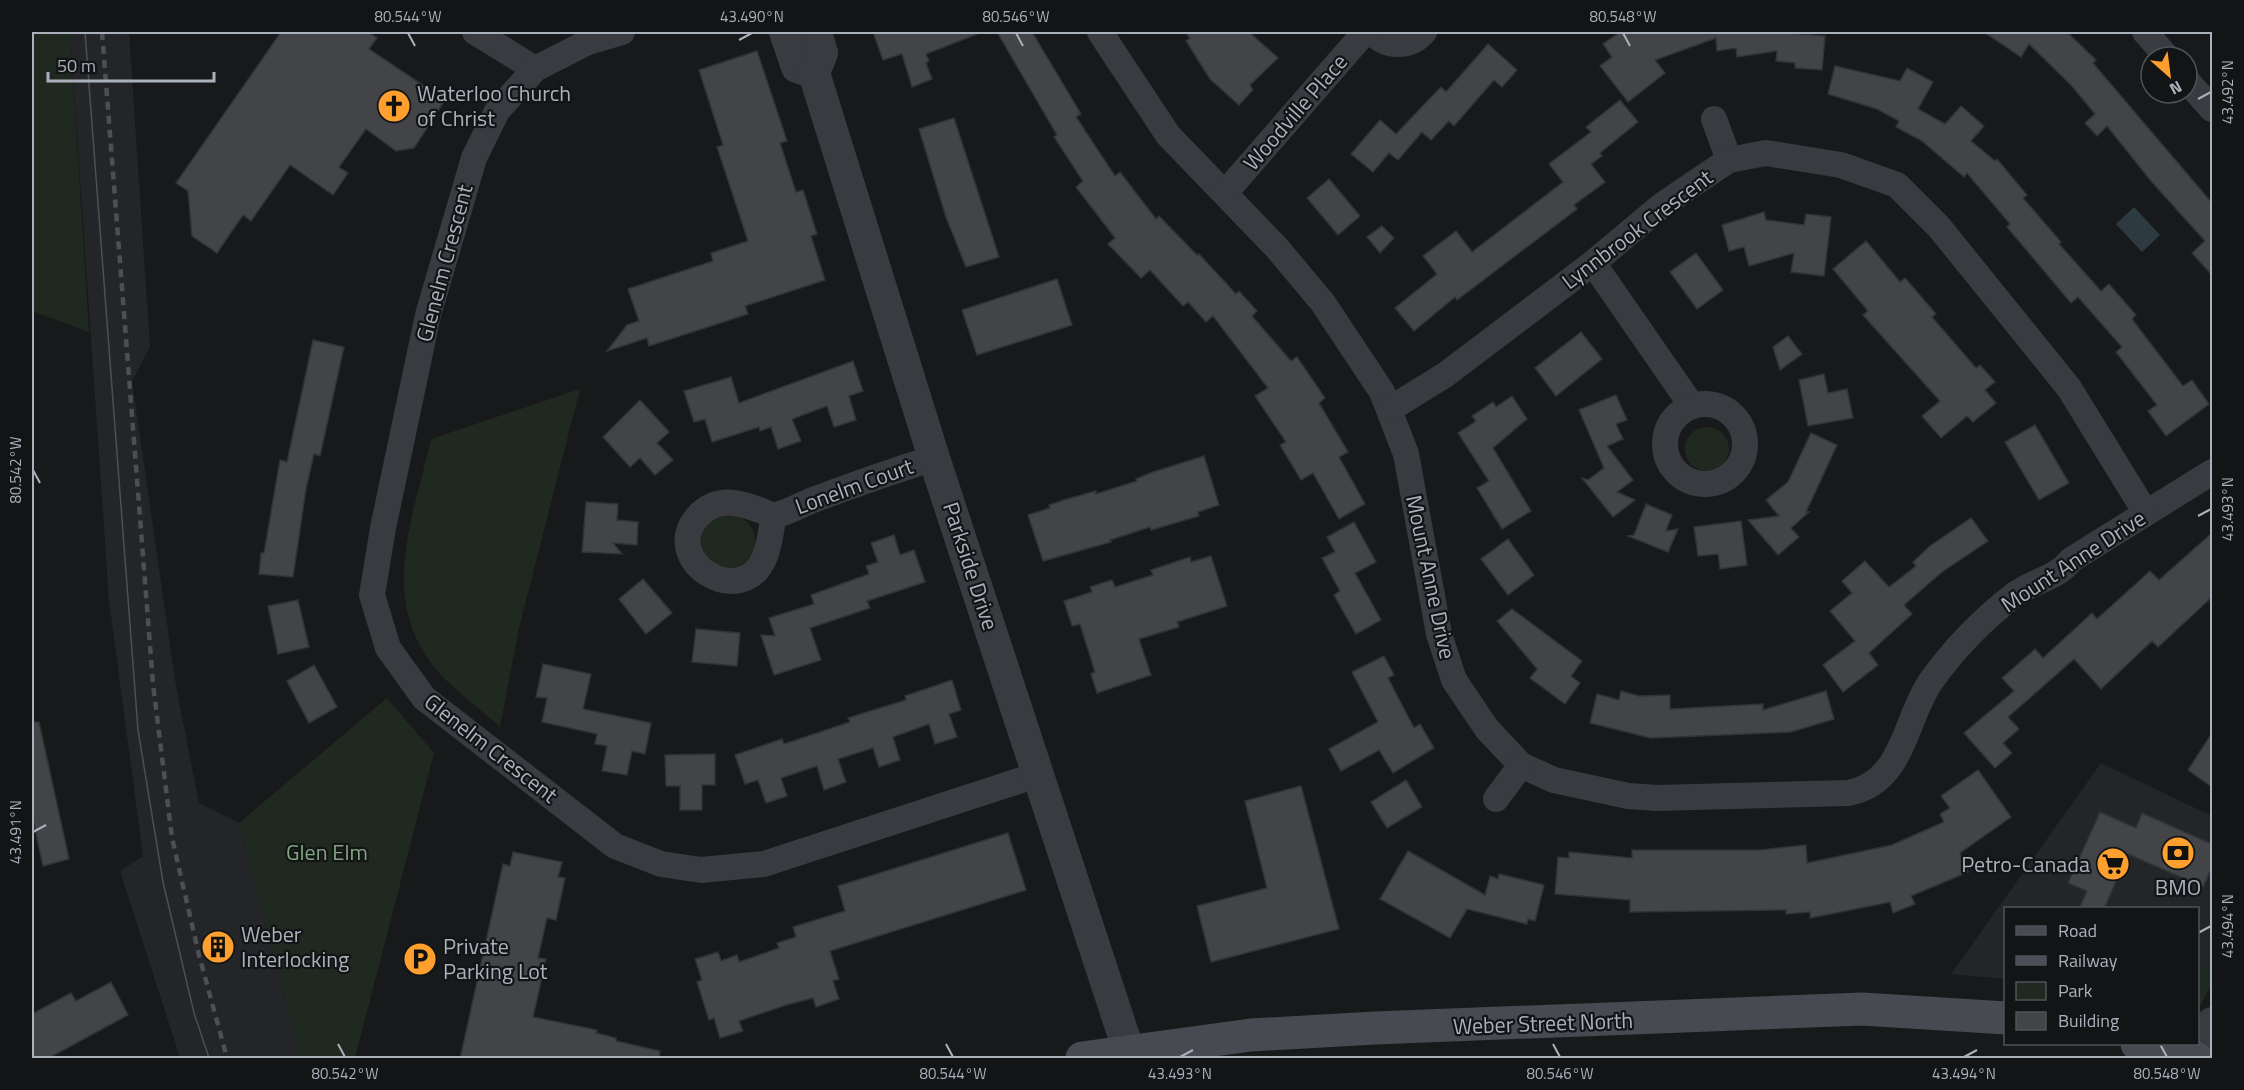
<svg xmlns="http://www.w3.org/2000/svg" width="2244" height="1090" font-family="'Titillium Web',sans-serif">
<rect width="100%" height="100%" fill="#18191b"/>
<g fill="#242528">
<path d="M70 32H129L150 347 132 381 176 686 199 803 239 823 300 1058H180L120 871 143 856 109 601Z"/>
<path d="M2101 763 2212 816V982L2198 1008V908H2006L2005 979 1951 974Z"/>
</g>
<g fill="#202920">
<path d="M32 32H70L89 332 32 311Z"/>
<path d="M580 389 519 628 500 727C482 710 449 686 435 668 378 596 413 520 431 439Z"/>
<circle cx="1707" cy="449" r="22"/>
<circle cx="728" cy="541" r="27"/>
<path d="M387 698 434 753 355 1058H300L239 823Z"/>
<path d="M2212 962V984L2198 1010V969Z"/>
</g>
<path fill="#2d3a40" d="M2134 207 2160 235 2142 252 2116 224Z"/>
<g fill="#424448" stroke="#323337" stroke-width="1.5">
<path d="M281 32H368L377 38 369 49 445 100 414 148 396 151 366 129 339 167 348 173 333 195 290 165 251 221 243 215 217 253 192 236 188 191 176 183Z"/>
<path d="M873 32H980V33L926 54 929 61 926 63 932 79 912 87 902 54 883 60Z"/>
<path d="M997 32H1032L1081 114 1076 117 1115 176 1120 172 1156 219 1159 216 1197 255 1199 254 1236 294 1239 291 1257 311 1252 316 1291 361 1297 357 1325 398 1319 403 1348 452 1339 457 1365 504 1339 519 1313 473 1301 480 1280 445 1286 442 1255 396 1268 388 1213 316 1206 322 1188 302 1183 306 1150 270 1141 278 1108 244 1115 238 1076 187 1083 181 1054 137 1057 135Z"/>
<path d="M1185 32H1249L1278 58 1250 85 1253 90 1239 105 1210 79 1186 41 1190 38Z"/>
<path d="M1620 32H1777L1825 36 1822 70 1795 68V63L1776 61 1777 51 1737 57 1736 48 1717 51 1716 38 1655 60 1665 73 1628 102 1600 66 1612 57 1603 44Z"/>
<path d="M1984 32H2067L2096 60 2093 63 2212 203V275L2192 253 2205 241 2151 181 2107 126 2097 136 2085 123 2095 114 2071 85 2029 44 2021 57Z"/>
<path d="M1488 44 1517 70 1502 87 1494 80 1454 126 1449 121 1431 140 1422 132 1398 160 1389 153 1373 172 1351 154 1380 120 1396 134 1441 87 1446 92Z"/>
<path d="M757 51 787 141 780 143 796 192 803 190 817 234 811 236 825 280 745 306 748 314 649 346 647 338 607 351 627 325 639 321 628 289 713 261 711 253 748 241 717 147 723 145 699 70Z"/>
<path d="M1835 66 1900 81 1907 68 1933 82 1918 109 1945 124 1961 106 1984 126 1971 141 1995 161 1997 159 2027 195 2023 198 2061 242 2059 244 2101 291 2109 284 2136 315 2132 319 2183 386 2192 380 2209 404 2166 436 2148 411 2157 405 2116 352 2122 347 2078 297 2071 303 2007 227 2010 224 1967 173 1964 177 1922 141 1896 127 1899 121 1877 109 1828 94Z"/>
<path d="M1620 100 1638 122 1600 153 1602 156 1591 164 1605 182 1574 205 1577 209 1457 300 1455 297 1414 331 1395 308 1437 274 1423 256 1456 231 1472 252 1563 182 1549 164 1591 132 1586 127Z"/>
<path d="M954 118 999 257 966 267 946 217 919 129Z"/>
<path d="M1329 179 1360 216 1338 235 1307 198Z"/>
<path d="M1764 212 1766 220 1804 225 1806 214 1831 217 1824 276 1791 272 1794 253 1749 266 1744 247 1729 251 1722 225Z"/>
<path d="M1382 226 1394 238 1380 253 1367 237Z"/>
<path d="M1866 241 1900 282 1905 278 1936 314 1932 317 1976 368 1980 365 1995 382 1985 390 1996 403 1973 422 1967 416 1941 438 1922 416 1940 401 1863 315 1868 311 1833 269Z"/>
<path d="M1696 253 1723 290 1697 309 1670 272Z"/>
<path d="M1057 279 1072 325 977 355 962 310Z"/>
<path d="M1581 332 1602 359 1556 396 1535 368Z"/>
<path d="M1788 336 1802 354 1780 370 1773 347Z"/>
<path d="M313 340 344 347 320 456 314 454 306 489 293 577 259 574 261 553H264L280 460 287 462Z"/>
<path d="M853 361 863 391 849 396 856 420 834 427 827 406 792 419 801 441 778 449 771 427 760 431 759 427 712 442 705 419 694 422 684 391 731 377 739 403Z"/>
<path d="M1824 374 1828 393 1847 389 1853 418 1808 426 1799 380Z"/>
<path d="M1616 395 1627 420 1616 424 1623 439 1607 446 1633 480 1617 492 1635 500 1613 517 1582 478 1588 480 1604 468 1579 410Z"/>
<path d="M1512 396 1527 419 1493 448 1531 511 1502 529 1477 488 1489 481 1458 433 1476 421 1472 416 1493 402 1496 407Z"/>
<path d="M640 400 669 432 657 443 673 460 655 475 640 458 630 467 603 437Z"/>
<path d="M2035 425 2069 483 2039 500 2005 442Z"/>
<path d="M1811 433 1837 445 1806 512H1809L1791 528 1799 537 1778 555 1748 520 1779 516 1766 500 1788 482Z"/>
<path d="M1204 456 1219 505 1198 512 1199 516 1151 530 1150 527 1110 540 1111 542 1043 561 1028 515 1050 508 1049 505 1067 499 1096 491V494L1137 481 1136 479 1153 472Z"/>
<path d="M586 502 618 504 617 520 638 522 637 545 613 543 622 554 582 552Z"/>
<path d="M1646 504 1672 515 1666 531 1678 529 1668 552 1628 536 1634 535Z"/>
<path d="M1971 518 1988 541 1942 572 1904 605 1912 614 1869 653 1878 665 1843 692 1823 665 1855 641 1830 611 1852 593 1842 581 1865 561 1889 587 1916 566 1913 562 1930 546Z"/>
<path d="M1741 521 1747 565 1720 569 1718 554 1698 556 1694 527Z"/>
<path d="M1354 522 1376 562 1355 573 1381 620 1356 634 1334 595 1340 591 1322 558 1335 552 1327 537Z"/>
<path d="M2212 533V597L2158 647 2152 641 2101 689 2074 659 2008 717 2019 729 2003 743 2012 753 1995 768 1964 733 2014 691 2002 678 2035 649 2043 658 2092 613 2097 619 2150 571 2159 580Z"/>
<path d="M894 535 900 555 914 550 925 582 867 601 870 608 810 628 821 660 774 675 761 635 775 636 769 618 814 604 811 595 869 574 866 566 878 562 871 543Z"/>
<path d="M1508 539 1534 575 1508 595 1481 559Z"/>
<path d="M1211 556 1227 606 1177 622 1179 627 1139 639 1151 675 1097 693 1091 674 1095 672 1080 624 1072 626 1064 601 1092 592 1090 587 1112 580 1115 587 1153 575 1151 570 1190 557 1191 562Z"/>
<path d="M643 579 672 613 646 634 619 599Z"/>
<path d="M298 600 309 647 278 654 268 606Z"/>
<path d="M1512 609 1582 661 1571 676 1580 683 1565 704 1530 678 1537 669 1497 621Z"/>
<path d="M696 629 740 633 737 666 692 662Z"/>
<path d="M1384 656 1394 675 1388 678 1414 728 1420 724 1434 748 1393 773 1379 750 1341 771 1329 749 1378 722 1352 672Z"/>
<path d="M543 664 591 674 583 709 651 723 645 754 632 751 627 775 602 771 607 746 595 744 597 734 542 722 547 698 536 697Z"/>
<path d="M314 665 337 707 309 723 287 681Z"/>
<path d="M952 680 961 710 949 714 957 737 935 744 929 724 893 737 900 760 879 767 873 748 838 759 846 782 824 790 817 766 781 778 787 796 766 803 758 780 745 784 735 755 782 739 784 744 850 722 848 718 906 700 905 696Z"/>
<path d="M1621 691 1639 696 1670 695V709L1763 704V710L1826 691 1834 719 1791 732 1651 738 1590 723 1597 694 1619 700Z"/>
<path d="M32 722H39L69 859 43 866 32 815Z"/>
<path d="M2212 733V787L2188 770Z"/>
<path d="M715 754V785H702V810H680V786H666L665 755Z"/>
<path d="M1978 770 2011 817 1960 853 1968 872 1911 896 1915 904 1893 913 1890 902 1810 918V912L1786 914V910L1630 912V900L1555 894 1558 857 1569 858V852L1632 858V850H1760L1806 845 1807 863 1892 845 1944 822 1940 814 1950 808 1941 796Z"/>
<path d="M1406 780 1422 807 1387 828 1371 802Z"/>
<path d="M1301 786 1339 929 1211 962 1197 906 1267 888 1245 801Z"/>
<path d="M2100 812 2136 828 2142 813 2212 844V867L2203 887 2128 854 2104 909H2079L2087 891 2068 883Z"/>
<path d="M1008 833 1026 890 830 951 839 979 833 981 839 999 816 1007 813 998 786 1005 739 1021 743 1031 720 1038 714 1018 709 1020 697 982 702 980 695 959 718 952 721 961 737 955 739 962 779 948 777 943 796 937 793 927 845 911 838 886Z"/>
<path d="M1408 851 1485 895 1490 876 1498 879 1499 874 1544 885 1535 921 1528 919 1527 924 1467 909 1450 938 1380 899Z"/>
<path d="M513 852 562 862 558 877 565 878 556 920 547 918 538 958 546 959 533 1017 597 1030 596 1033 616 1038V1041L660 1051 659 1059H460L503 864 510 866Z"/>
<path d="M111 982 128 1015 47 1059H32V1014L71 993 76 1001Z"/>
</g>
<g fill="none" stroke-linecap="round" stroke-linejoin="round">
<g stroke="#393b40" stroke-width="26">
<path d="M475 32 535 69"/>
<path d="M622 32 588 42 535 69 497 111 474 158 428 315 383 528 372 595 388 648 424 698 615 846 661 864 701 870 764 864 1040 774"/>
<path d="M1100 32 1168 135 1277 248 1323 303 1382 392 1406 454 1439 634 1454 680 1487 729 1521 765 1554 780 1628 796 1657 798 1848 793C1904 783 1904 720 1931 681 1954 649 1982 620 2013 596 2031 581 2057 579 2071 560L2212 472"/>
<path d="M1372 32C1386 48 1410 48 1424 32"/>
<path d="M2145 32 2167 57"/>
<path d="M2187 81 2212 109"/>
<path d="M1714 119 1729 160"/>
<path d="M1225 193 1365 32"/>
<path d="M1593 263 1692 406"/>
<circle cx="1705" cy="444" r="40"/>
<path d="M1390 409 1445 375 1593 263 1661 206 1708 174 1729 160 1766 153 1841 165 1897 185 1939 227 2069 388 2146 513"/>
<path d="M774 516C771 528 770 544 765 556 743 613 657 560 699 515 718 496 739 502 762 511 765 512 771 516 775 515 786 514 802 504 813 500 853 485 893 471 934 458"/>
<path d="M1496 799 1521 765"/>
</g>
<g stroke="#393b40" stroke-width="32">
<path d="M785 32 797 67 814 73"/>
<path d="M816 32 822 53 814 73 934 458 1131 1058"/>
<path d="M2200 1058 2212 1023"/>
</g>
<g stroke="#474a50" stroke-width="33">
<path d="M2137 1044 2196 1058"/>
<path d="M1082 1058 1251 1035 1375 1028 1862 1009 2006 1018"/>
</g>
<path stroke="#4c4f55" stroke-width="1.5" d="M85 32 138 730 163 882 194 1013 209 1058"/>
<path stroke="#4c4f55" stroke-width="4.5" stroke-dasharray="8 6" stroke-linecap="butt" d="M102 32 153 684 172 838 199 955 227 1058"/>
</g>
<path fill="none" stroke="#aab1bb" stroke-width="2" d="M408 33 415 46M1016 33 1023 46M1623 33 1630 46M739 40 752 33M2198 99 2211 92M33 470 40 483M2198 516 2211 509M33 832 46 825M2198 933 2211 926M338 1044 345 1057M946 1044 953 1057M1553 1044 1560 1057M2160 1044 2167 1057M1180 1057 1193 1050M1964 1057 1977 1050"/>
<defs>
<symbol id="church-disc" viewBox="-11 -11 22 22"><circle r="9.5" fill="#fe9f2e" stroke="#131416"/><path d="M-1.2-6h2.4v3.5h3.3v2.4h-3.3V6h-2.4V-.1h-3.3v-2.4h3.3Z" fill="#111"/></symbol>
<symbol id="bank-disc" viewBox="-11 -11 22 22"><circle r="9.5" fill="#fe9f2e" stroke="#131416"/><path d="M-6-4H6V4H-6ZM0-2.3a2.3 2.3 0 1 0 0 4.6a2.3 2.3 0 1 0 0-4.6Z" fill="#111"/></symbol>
<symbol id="supermarket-disc" viewBox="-11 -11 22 22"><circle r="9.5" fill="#fe9f2e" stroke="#131416"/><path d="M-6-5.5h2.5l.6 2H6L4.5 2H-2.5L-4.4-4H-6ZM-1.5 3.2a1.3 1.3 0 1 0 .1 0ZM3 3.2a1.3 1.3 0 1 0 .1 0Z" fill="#111"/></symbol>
<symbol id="building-disc" viewBox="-11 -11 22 22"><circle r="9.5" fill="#fe9f2e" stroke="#131416"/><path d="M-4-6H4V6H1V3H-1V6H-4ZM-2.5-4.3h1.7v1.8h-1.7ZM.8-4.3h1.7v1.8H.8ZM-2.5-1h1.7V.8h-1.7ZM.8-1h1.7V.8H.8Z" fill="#111"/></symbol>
<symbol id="parking-disc" viewBox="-11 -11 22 22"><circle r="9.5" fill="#fe9f2e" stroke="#131416"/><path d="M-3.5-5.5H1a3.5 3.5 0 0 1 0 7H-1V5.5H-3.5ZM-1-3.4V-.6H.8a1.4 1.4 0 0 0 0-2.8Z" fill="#111"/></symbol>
</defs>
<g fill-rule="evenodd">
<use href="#church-disc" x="375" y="87" width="38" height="38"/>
<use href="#bank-disc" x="2159" y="834" width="38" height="38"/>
<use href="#supermarket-disc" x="2094" y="845" width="38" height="38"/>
<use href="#building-disc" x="199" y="928" width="38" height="38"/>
<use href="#parking-disc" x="401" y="940" width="38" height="38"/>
</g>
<g text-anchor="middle" stroke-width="4.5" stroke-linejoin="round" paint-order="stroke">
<g font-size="22" fill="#aab1bb" stroke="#131416" text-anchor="start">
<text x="417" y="101">Waterloo Church<tspan x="417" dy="25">of Christ</tspan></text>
<text x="2090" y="872" text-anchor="end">Petro-Canada</text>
<text x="2178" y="895" text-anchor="middle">BMO</text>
<text x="241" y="942">Weber<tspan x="241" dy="25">Interlocking</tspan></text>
<text x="443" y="954">Private<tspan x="443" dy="25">Parking Lot</tspan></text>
</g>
<g font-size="22" fill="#aab1bb" stroke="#131416">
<text transform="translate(1295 112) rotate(-49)" y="8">Woodville Place</text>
<text transform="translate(1637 229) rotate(-37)" y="8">Lynnbrook Crescent</text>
<text transform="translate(444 263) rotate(-75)" y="8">Glenelm Crescent</text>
<text transform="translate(854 486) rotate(-20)" y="8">Lonelm Court</text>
<text transform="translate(2073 561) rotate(-33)" y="8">Mount Anne Drive</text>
<text transform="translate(971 566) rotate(72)" y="8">Parkside Drive</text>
<text transform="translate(1431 577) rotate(78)" y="8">Mount Anne Drive</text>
<text transform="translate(491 748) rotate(38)" y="8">Glenelm Crescent</text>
<text transform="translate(1543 1023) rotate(-2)" y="8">Weber Street North</text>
</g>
<g font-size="22" fill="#82a780" stroke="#131416">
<text x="327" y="860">Glen Elm</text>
</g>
</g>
<rect width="2244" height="1090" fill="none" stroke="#131416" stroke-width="66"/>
<rect x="2004" y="907" width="195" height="138" fill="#131416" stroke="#4f5358" stroke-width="1.5"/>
<rect x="2016" y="926" width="30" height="9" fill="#474a50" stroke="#4f5358" stroke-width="1.5"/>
<text x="2058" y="937" font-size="18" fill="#aab1bb">Road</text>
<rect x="2016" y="956" width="30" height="9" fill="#4c4f55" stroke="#4f5358" stroke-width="1.5"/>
<text x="2058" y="967" font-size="18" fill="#aab1bb">Railway</text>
<rect x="2016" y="982" width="30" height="18" fill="#202920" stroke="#4f5358" stroke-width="1.5"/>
<text x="2058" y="997" font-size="18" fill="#aab1bb">Park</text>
<rect x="2016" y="1012" width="30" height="18" fill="#424448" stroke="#4f5358" stroke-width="1.5"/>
<text x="2058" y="1027" font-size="18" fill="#aab1bb">Building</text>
<g transform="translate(2169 75) rotate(152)"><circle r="28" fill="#131416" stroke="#4f5358" stroke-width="1.5"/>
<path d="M0-4.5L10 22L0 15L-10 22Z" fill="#fe9f2e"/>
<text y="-9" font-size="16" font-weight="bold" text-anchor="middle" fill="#aab1bb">N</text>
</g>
<path d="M48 72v9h166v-9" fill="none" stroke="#aab1bb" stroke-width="3"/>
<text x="57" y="72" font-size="18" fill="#aab1bb" stroke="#131416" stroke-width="4.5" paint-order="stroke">50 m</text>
<rect x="33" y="33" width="2178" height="1024" fill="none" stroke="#aab1bb" stroke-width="2"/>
<g font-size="15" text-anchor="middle" fill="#aab1bb">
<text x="408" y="22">80.544°W</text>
<text x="752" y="22">43.490°N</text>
<text x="1016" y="22">80.546°W</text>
<text x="1623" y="22">80.548°W</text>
<text transform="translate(2228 92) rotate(-90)" y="5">43.492°N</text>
<text transform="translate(16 470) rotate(-90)" y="5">80.542°W</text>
<text transform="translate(2228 509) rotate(-90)" y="5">43.493°N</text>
<text transform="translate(16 832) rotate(-90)" y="5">43.491°N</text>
<text transform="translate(2228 926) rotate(-90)" y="5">43.494°N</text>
<text x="345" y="1079">80.542°W</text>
<text x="953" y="1079">80.544°W</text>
<text x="1180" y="1079">43.493°N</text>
<text x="1560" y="1079">80.546°W</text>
<text x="1964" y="1079">43.494°N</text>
<text x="2167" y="1079">80.548°W</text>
</g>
</svg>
